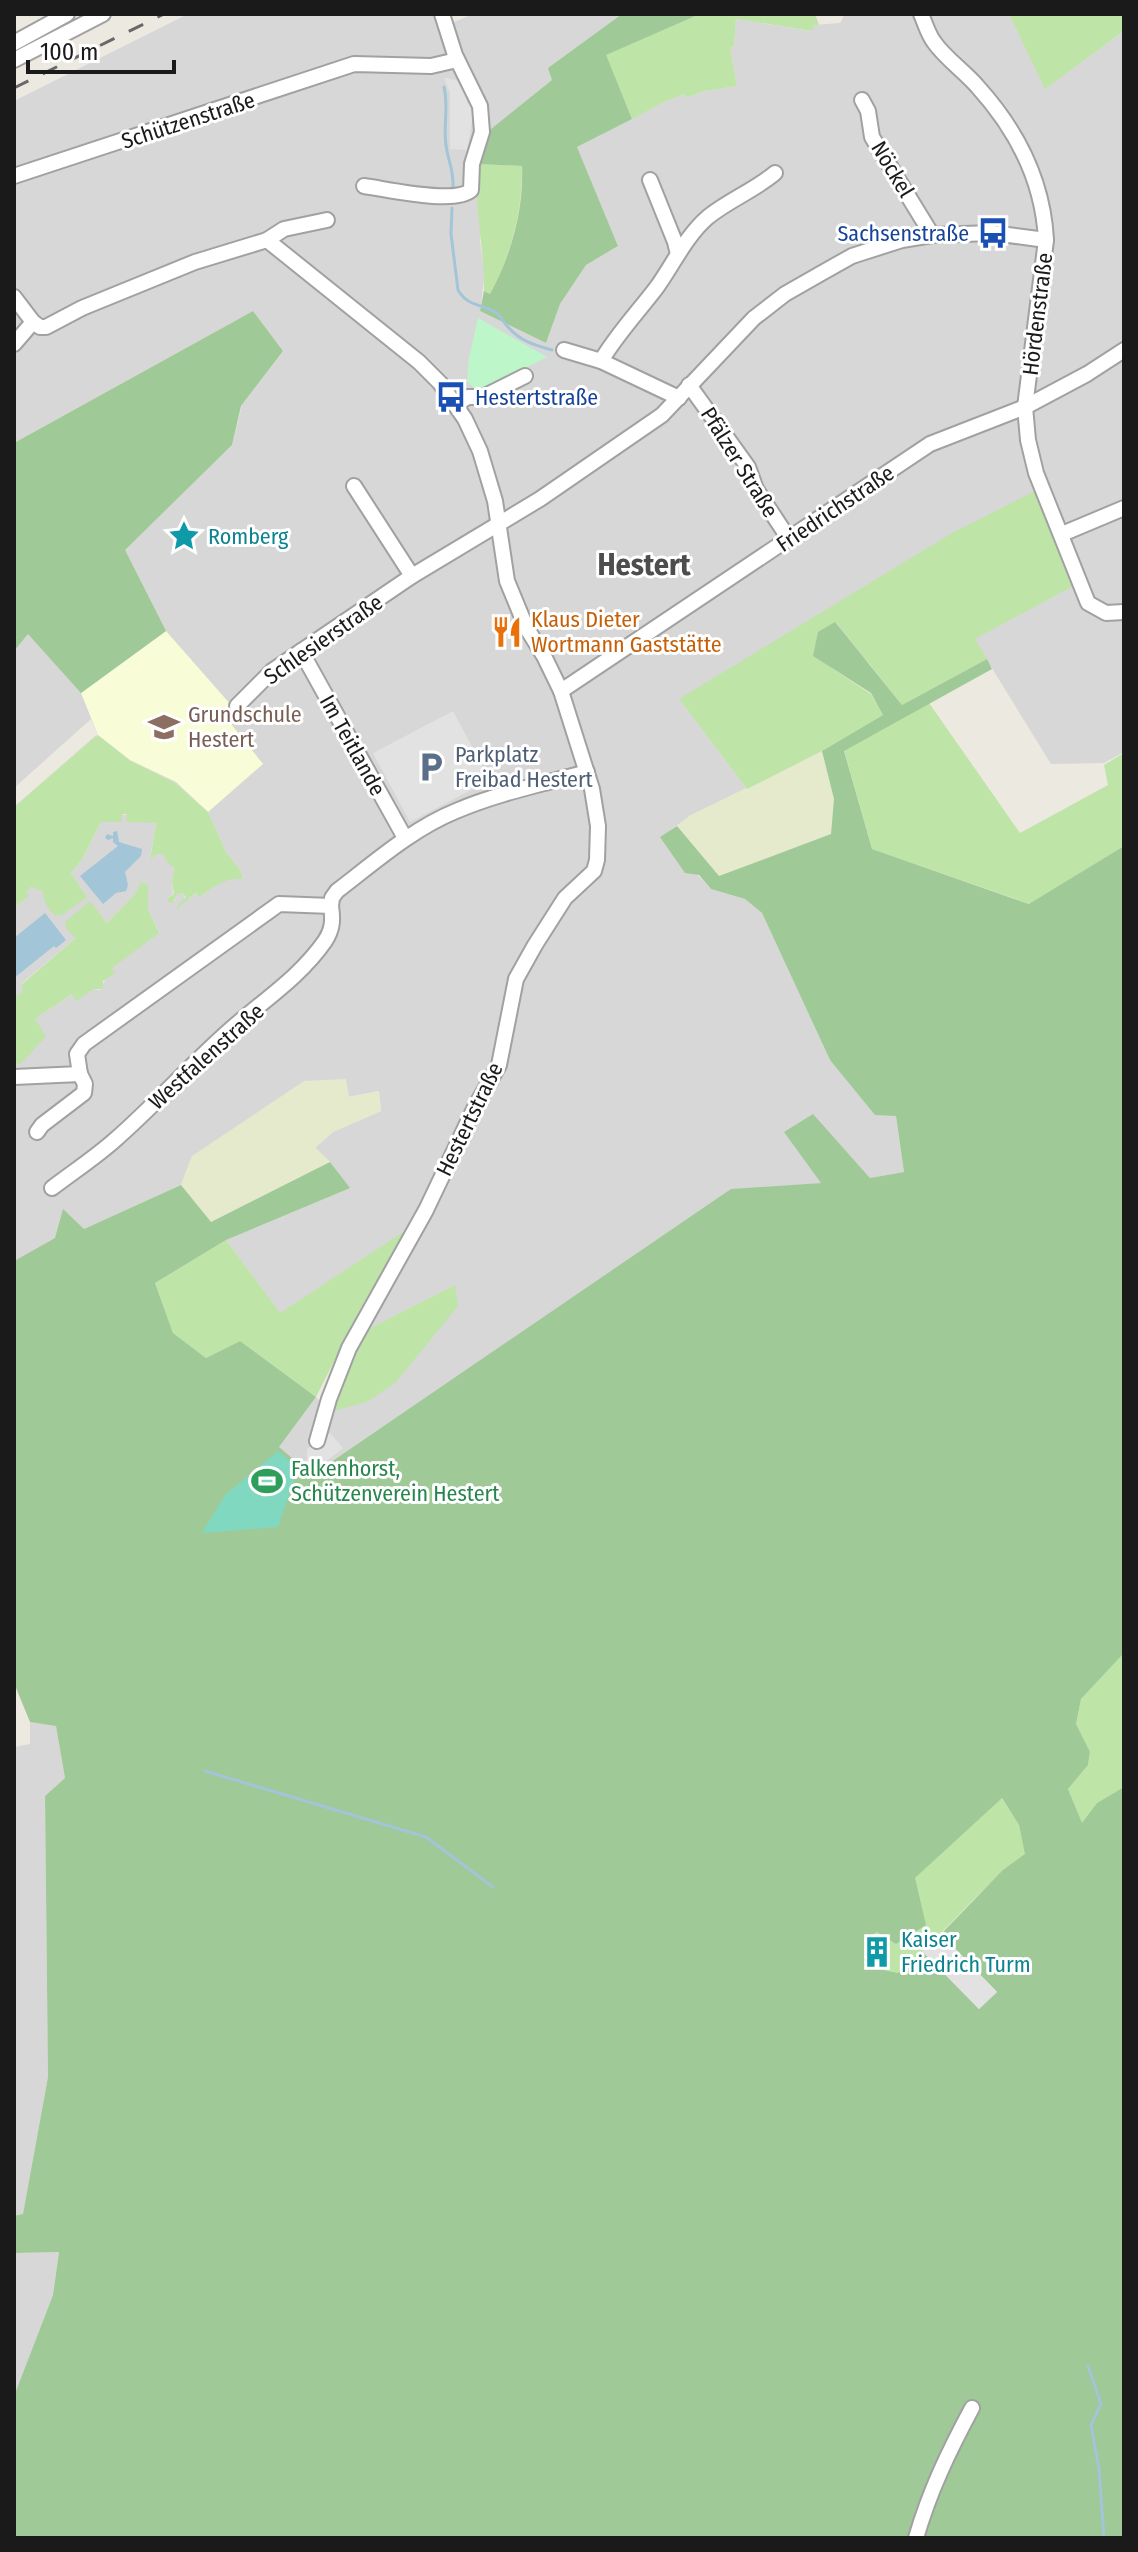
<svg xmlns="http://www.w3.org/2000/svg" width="1138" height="2552" font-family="'Fira Sans Condensed',sans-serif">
<rect width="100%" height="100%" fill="#ece9e0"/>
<g fill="#d8d7d7">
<path d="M188 14H450L454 22 473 14H622L549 68 553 80 486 133 480 242 485 273 480 311 546 343 560 304 586 265 618 246 577 147 666 101 685 94 687 98 705 91 737 86 730 48 734 46 736 19 811 31 814 25 840 23 845 14H1009L1046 88 1124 31V752L1104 763 1051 764 974 639 679 699 747 789 691 815 661 837 711 889 745 899 762 913 830 1060 896 1116 904 1172 870 1178 813 1115 822 1183 731 1190 312 1475 278 1448 316 1397 330 1412 455 1285 344 1341 405 1231 280 1314 226 1240 349 1188 330 1162 315 1148 333 1132 381 1111 379 1091 348 1097 192 1156 181 1185 84 1229 55 1238 14 1261V1062L20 1064 35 1019 72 994 93 989 100 990 111 968 159 932 148 909V886L142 882 135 894 107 923 89 901 75 936 76 938 21 984 24 990 17 997 14 993V904L16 906 28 895 25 892 31 887 42 891 58 913 87 897 71 873 83 858 101 822 121 814 156 823 150 858 156 854 164 855 174 868 172 882 173 894 168 898 174 901 178 894 183 893 186 901 197 893 200 897 221 882 229 879 243 878 241 871 226 852 208 812 175 783 129 760 99 736 95 737 14 807 95 736 98 735 91 719 14 788V651L27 634 124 550 232 445 242 405 283 351 253 311 14 443V101Z"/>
<path d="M30 1722 56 1725 65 1778 45 1796 48 2077 23 2215 14 2216V1747L30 1744Z"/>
<path d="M59 2252 53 2295 14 2396V2253Z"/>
</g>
<path fill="#f8fdd8" d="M166 631 231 705 223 714 263 764 208 812 176 782 130 760 98 735 81 693Z"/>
<g fill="#e4eacb">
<path d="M822 751 834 799 831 834 719 876 677 826 691 815Z"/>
<path d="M346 1079 349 1097 379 1091 381 1111 333 1132 315 1147 330 1162 210 1222 181 1185 192 1156 304 1081Z"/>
</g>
<g fill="#bee4a7">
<path d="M700 14H815L819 25H814L812 31 736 19 734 46 730 48 737 86 705 91 686 98 685 94 666 101 632 119 605 55Z"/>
<path d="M1009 14H1124V31L1045 89Z"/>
<path d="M478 164 522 166C523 210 511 256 490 294L484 291C485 248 473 207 478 164Z"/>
<path d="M1037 490 1075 585 975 639 987 659 902 705 836 622 818 633 813 656 871 694 883 715 822 751 747 789 679 699 952 533Z"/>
<path d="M929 703 1020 833 1108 785 1104 765 1124 753V846L1030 904 872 849 844 750Z"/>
<path d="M99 736 129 760 175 783 208 812 226 852 241 871 243 879C225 877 214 887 200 897L196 893 179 907 177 912 178 905 186 898 183 893 178 894 172 903 168 902V898L174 894 172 882 174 868 167 862 164 855 156 854 150 860 156 823 127 822 126 814H122V822H101L83 858 71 873 87 897 61 916 58 914 55 916 46 905 42 891 31 887 26 892 29 896 16 906 14 904V807L95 737Z"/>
<path d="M141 882 148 885V909L159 933 112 968 115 973 103 981V989H93L76 1001 72 994 35 1019 46 1036 20 1065 14 1062V993L17 996 23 991 21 985 76 938 66 929 65 922 90 901 107 923 135 894Z"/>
<path d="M406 1230 361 1308 316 1397 240 1341 206 1358 173 1333 155 1283 226 1240 280 1313Z"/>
<path d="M455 1285 458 1306 396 1382 369 1401 330 1412 362 1332Z"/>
<path d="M1124 1653V1787L1097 1803 1082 1824 1068 1789 1088 1765 1090 1753 1076 1724 1081 1699Z"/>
<path d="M1001 1797 1019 1825 1026 1854C978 1888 943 1936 898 1973L865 1966 863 1939 876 1932 915 1878Z"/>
</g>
<g fill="#9fc997" fill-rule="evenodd">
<path d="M622 14H700L606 55 632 119 577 147 618 246 586 265 560 304 546 343 480 311 484 291 490 294C511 256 524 209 522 166L478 164 486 133 552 80 548 68Z"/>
<path d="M253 311 283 351 241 406 232 445 125 550 166 631 81 693 28 634 14 651V443Z"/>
<path d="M835 622 902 705 987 659 992 669 844 751 872 849 1029 904 1124 846V1653L1081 1699 1076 1724 1090 1752 1088 1765 1068 1789 1082 1823 1097 1803 1124 1787V2538H14V2396L53 2295 59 2252 14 2253V2216L23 2214 48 2077 45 1796 65 1778 56 1726 30 1722 14 1683V1261L55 1238 63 1209 84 1229 181 1185 211 1222 330 1162 350 1188 226 1240 155 1283 173 1333 206 1358 240 1341 316 1397 279 1447 312 1475 731 1189 821 1183 784 1132 813 1114 870 1178 904 1172 896 1116 875 1115 830 1060 762 913 745 899 711 889 699 875 685 873 660 837 677 826 719 876 831 834 834 799 822 751 883 715 871 693 813 656 818 632ZM1002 1798 1019 1825 1025 1854 1003 1870 941 1934 997 1992 979 2009 922 1951 898 1973 865 1966 864 1939 877 1932 896 1944 926 1925 915 1878Z"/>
</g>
<path fill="#bdf6c9" d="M478 318 547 357 478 392 467 381 469 358Z"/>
<path fill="#81d8c1" d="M278 1451 298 1468 278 1527 202 1533 225 1495Z"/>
<g fill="#e2e2e2">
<path d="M444 78 457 80 460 87H467V103H471L474 110 467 150 450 149V93Z"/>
<path d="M453 711 490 780 410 822 373 753Z"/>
<path d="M330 1433 343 1448 314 1471 307 1463V1449Z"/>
<path d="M941 1934 997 1992 979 2009 922 1951Z"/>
</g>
<g fill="#a2c5d8">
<path d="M117 831 119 842 142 849 141 856 125 872 128 885 126 891 116 893 103 904 80 876 118 846 113 842V838L108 840 105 838 107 834 113 836V832Z"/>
<path d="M45 913 66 940 56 948 54 946 14 978V938Z"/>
</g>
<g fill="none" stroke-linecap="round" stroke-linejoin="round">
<g stroke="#a2c5d8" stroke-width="3">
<path d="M444 87C449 106 443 125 446 145 448 162 454 168 453 189"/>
<path d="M452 208 451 234 458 290C467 306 481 304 495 312 501 316 503 322 508 327 520 341 534 345 552 350"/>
<path d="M205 1771 426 1837 493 1887"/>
<path d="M1088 2366 1101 2404 1091 2425 1099 2469 1104 2538"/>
</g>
<defs>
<g id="minor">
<path d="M921 14C925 23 928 34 934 42 945 58 964 71 977 86 1017 130 1043 180 1046 240L1025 407 1028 440 1036 473 1088 603 1106 613 1124 612"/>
<path d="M14 43 67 14"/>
<path d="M14 60 103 14"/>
<path d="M862 100 868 111 872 137 932 235"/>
<path d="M14 176 354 64 431 66 457 60"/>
<path d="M650 180 675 242 678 254"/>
<path d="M364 186C387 189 455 205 471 190L472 164 482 132 480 106 455 55 442 14"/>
<path d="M267 240 284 229 327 220"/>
<path d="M14 297 33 322 40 327H46L82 308 195 262 267 240 419 362 440 383 465 419 480 451 495 501 507 581 526 627 544 656 561 691 592 789 598 826 597 860 594 871 565 898 535 945 516 979 499 1065 475 1107 426 1210 349 1348 329 1399 317 1441"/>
<path d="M14 344 33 322"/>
<path d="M564 350 601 361 679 398"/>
<path d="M601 361C617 334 638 312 657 287 674 263 686 236 708 217 729 200 755 190 775 173"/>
<path d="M689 385 748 467 756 489 789 539"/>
<path d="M456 404 468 397H483L525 376"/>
<path d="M354 486 412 576"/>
<path d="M1062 534 1124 508"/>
<path d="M301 651 405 838"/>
<path d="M561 691 930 444 1025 407 1087 374 1124 350"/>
<path d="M237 706 272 671 412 576 540 499 662 415 754 318 785 294 820 274 852 256 902 240 932 235 993 233 1046 240"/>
<path d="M80 1074 77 1054 84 1044 279 904 331 906 332 898 337 891C375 862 412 829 456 811 498 793 543 784 587 772"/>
<path d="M14 1077 80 1074 85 1084 84 1093 42 1125 37 1132"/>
<path d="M52 1188C73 1172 96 1157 116 1139 156 1104 191 1064 231 1029 264 1000 300 977 325 941 333 929 333 919 331 906"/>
<path d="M916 2538C930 2490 949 2451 972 2408"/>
</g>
</defs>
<use href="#minor" stroke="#a1a1a1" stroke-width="18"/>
<use href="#minor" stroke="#fff" stroke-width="14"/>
<path stroke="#686868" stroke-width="3" stroke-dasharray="16 16" stroke-linecap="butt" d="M14 88 164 14"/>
</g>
<defs>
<symbol id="bus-bare" viewBox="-9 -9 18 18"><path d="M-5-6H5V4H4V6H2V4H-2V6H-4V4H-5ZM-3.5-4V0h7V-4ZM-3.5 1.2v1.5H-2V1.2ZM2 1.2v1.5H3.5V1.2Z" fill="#1a4fb4" stroke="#fff" stroke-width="2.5" paint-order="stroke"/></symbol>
<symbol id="sight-bare" viewBox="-9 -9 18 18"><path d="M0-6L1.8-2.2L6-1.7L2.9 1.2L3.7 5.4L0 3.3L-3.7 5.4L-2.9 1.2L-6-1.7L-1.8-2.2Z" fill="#0f9aa8" stroke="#fff" stroke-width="2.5" paint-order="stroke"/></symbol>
<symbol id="restaurant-bare" viewBox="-9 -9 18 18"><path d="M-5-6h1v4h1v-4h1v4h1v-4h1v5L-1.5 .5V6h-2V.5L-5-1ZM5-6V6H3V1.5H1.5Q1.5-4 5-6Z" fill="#e8710a" stroke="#fff" stroke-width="2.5" paint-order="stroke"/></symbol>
<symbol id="school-bare" viewBox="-9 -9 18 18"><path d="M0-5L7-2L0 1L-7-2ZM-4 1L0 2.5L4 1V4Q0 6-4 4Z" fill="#8d6e63" stroke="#fff" stroke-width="2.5" paint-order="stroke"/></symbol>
<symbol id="parking-bare" viewBox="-9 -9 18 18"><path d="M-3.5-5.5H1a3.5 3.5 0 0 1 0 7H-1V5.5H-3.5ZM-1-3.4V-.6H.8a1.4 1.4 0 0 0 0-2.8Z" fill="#5c6f8a" stroke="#fff" stroke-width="2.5" paint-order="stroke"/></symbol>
<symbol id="stadium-bare" viewBox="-9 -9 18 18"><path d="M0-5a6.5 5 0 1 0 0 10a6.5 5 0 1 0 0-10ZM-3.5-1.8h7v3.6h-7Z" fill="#2e9e5b" stroke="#fff" stroke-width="2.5" paint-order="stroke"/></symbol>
<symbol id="building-bare" viewBox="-9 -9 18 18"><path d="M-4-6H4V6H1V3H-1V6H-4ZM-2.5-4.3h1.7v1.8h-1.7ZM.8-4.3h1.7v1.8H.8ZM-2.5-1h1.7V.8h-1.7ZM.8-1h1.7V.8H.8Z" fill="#0f9aa8" stroke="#fff" stroke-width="2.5" paint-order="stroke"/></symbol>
</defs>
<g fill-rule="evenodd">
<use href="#bus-bare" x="971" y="211" width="44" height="44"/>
<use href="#bus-bare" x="429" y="375" width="44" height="44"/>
<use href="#sight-bare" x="162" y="514" width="44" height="44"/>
<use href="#restaurant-bare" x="485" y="610" width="44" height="44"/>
<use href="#school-bare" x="142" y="705" width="44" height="44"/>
<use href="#parking-bare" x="409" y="745" width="44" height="44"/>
<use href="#stadium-bare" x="245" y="1459" width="44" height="44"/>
<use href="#building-bare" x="855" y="1930" width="44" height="44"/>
</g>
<g text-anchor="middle" stroke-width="6" stroke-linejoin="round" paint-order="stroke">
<g font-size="22" fill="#1a1a1a" stroke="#fff">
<text transform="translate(188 120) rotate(-18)" y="8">Schützenstraße</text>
<text transform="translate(893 169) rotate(59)" y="8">Nöckel</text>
<text transform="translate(1037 314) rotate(-83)" y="8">Hördenstraße</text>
<text transform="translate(740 462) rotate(58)" y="8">Pfälzer Straße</text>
<text transform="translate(835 508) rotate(-34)" y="8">Friedrichstraße</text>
<text transform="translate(323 639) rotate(-35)" y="8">Schlesierstraße</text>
<text transform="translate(353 745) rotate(61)" y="8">Im Teitlande</text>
<text transform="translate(206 1056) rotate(-42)" y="8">Westfalenstraße</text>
<text transform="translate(469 1119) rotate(-64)" y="8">Hestertstraße</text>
</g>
<g font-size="22" fill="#164399" stroke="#fff" text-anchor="end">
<text x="969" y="241">Sachsenstraße</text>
<text x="475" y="405" text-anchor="start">Hestertstraße</text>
</g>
<g font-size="22" fill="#0d838f" stroke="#fff" text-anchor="start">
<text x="208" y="544">Romberg</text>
<text x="901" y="1947">Kaiser<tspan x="901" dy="25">Friedrich Turm</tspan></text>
</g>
<g font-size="22" fill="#c56008" stroke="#fff" text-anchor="start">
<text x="531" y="627">Klaus Dieter<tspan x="531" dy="25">Wortmann Gaststätte</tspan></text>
</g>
<g font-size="22" fill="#785e54" stroke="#fff" text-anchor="start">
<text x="188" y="722">Grundschule<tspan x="188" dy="25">Hestert</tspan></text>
</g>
<g font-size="22" fill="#4e5e75" stroke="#fff" text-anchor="start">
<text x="455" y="762">Parkplatz<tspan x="455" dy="25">Freibad Hestert</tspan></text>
</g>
<g font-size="22" fill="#27864d" stroke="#fff" text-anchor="start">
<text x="291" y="1476">Falkenhorst,<tspan x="291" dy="25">Schützenverein Hestert</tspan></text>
</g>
<g font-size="30" font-weight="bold" fill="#4d4d4d" stroke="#fff">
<text x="644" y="575">Hestert</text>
</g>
</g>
<rect width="1138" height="2552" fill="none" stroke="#1a1a1a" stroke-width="32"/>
<path d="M28 60v12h146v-12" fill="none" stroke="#1a1a1a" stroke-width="4"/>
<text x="40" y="60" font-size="24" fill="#1a1a1a" stroke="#ffffff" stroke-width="6" paint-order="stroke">100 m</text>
</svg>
